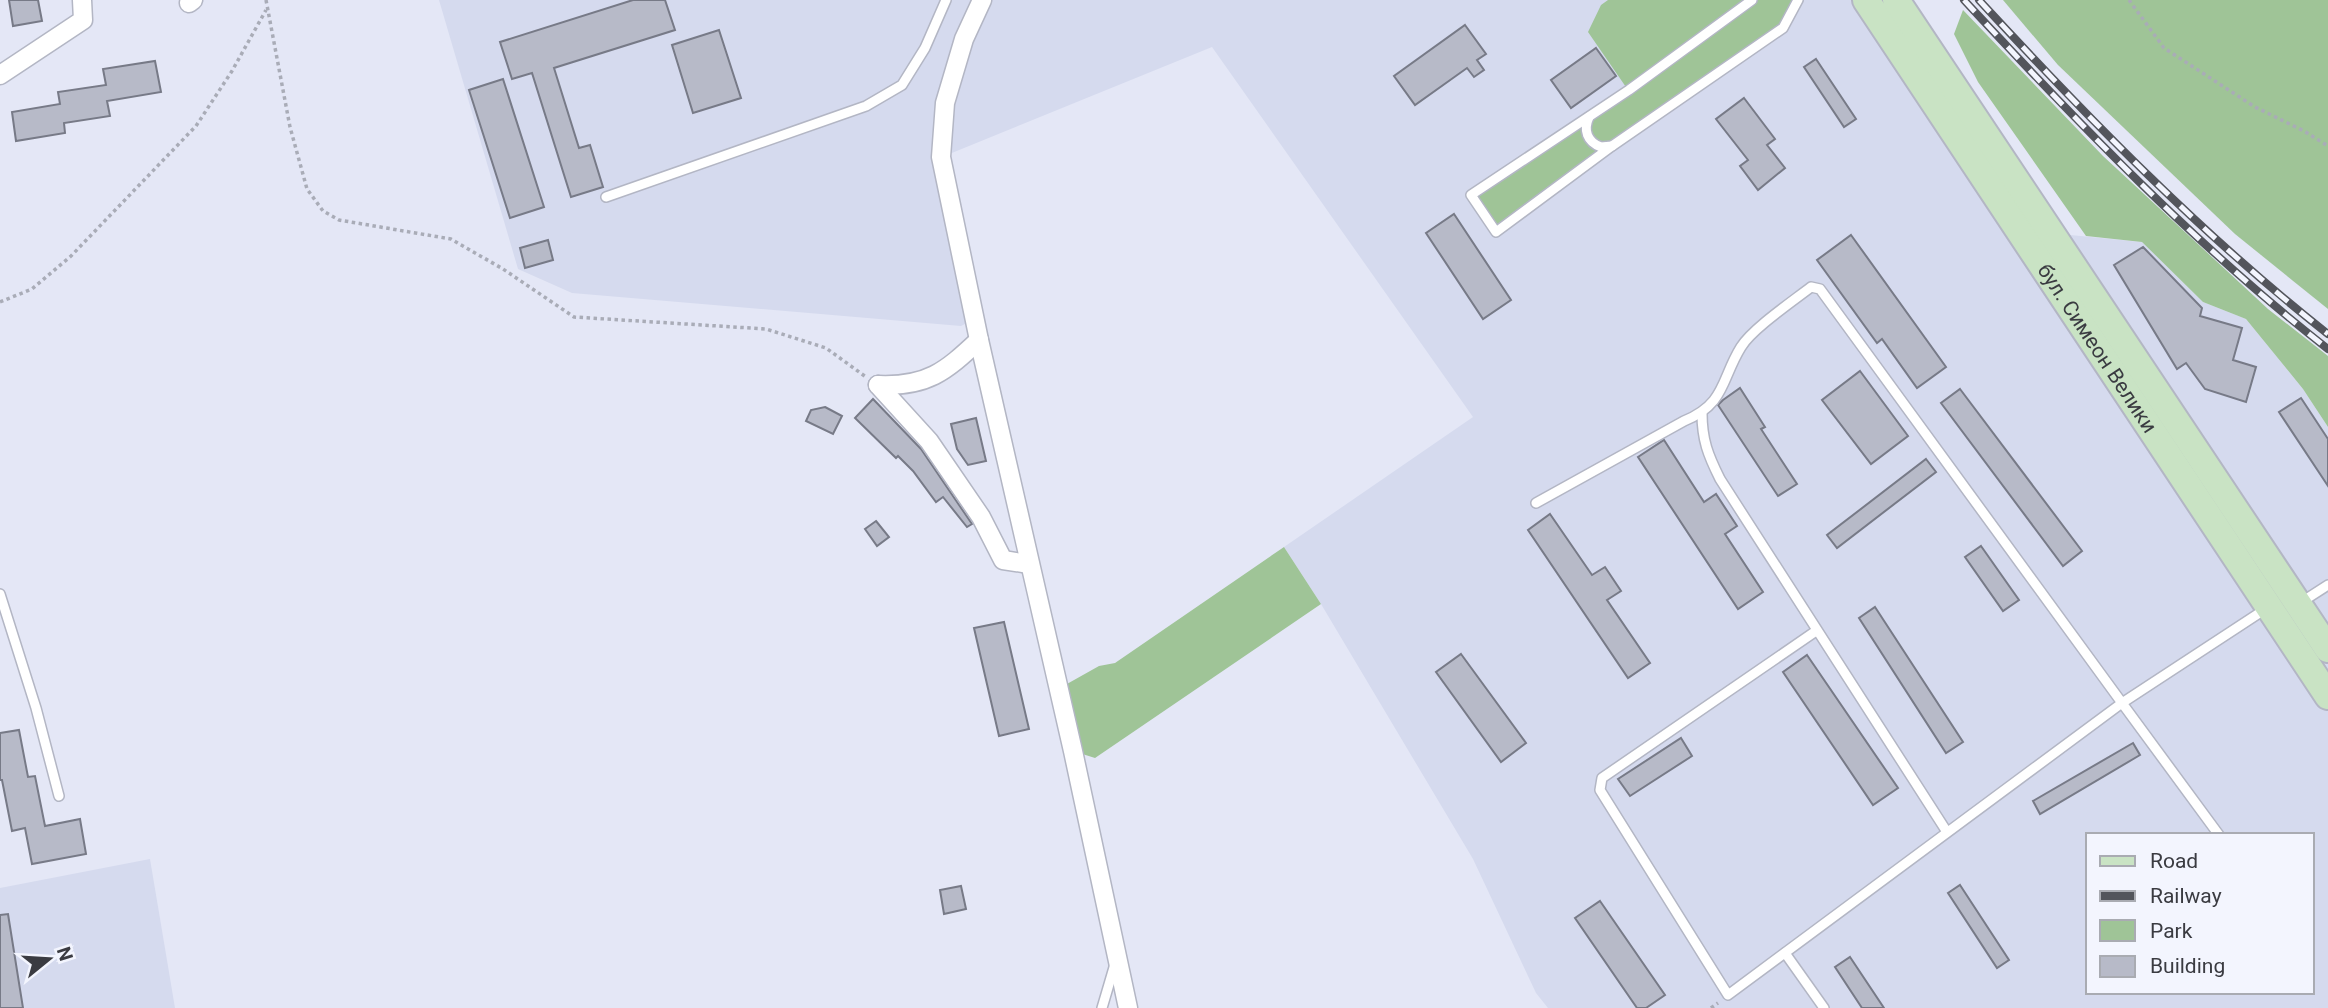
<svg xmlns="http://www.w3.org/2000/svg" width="2328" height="1008" font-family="Roboto,sans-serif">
<rect width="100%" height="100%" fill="#e4e7f6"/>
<g fill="#d5daee" fill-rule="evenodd">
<path d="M439 0H1866L2019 230 2142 242 2203 302 2246 319 2303 389 2328 427V1008H1548L1536 993 1473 859 1321 604 1284 547 1473 417 1212 47 942 157 975 319 961 326 572 293 518 269ZM2088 835H2312V992H2088Z"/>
<path d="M150 859 175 1008H0V888Z"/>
</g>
<g fill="#9fc497">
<path d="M1608 0H1798L1783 28 1496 232 1471 196 1628 90 1588 32 1601 5Z"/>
<path d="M2003 0H2328V309L2235 234 2058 65Z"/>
<path d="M1963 10 2103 156 2268 309 2328 356V427L2303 389 2246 319 2203 302 2142 242 2086 236 1978 82 1954 34Z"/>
<path d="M1284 547 1321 604 1095 758 1073 751 1058 689 1099 666 1115 663Z"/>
</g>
<g fill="#b7bac8" stroke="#777a87" stroke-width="2">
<path d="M9 0H38L42 21 13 26Z"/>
<path d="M633 0H665L675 30 554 68 579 148 590 145 603 187 571 197 532 73 512 79 500 42Z"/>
<path d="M1465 25 1486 54 1477 60 1484 70 1474 77 1467 68 1415 105 1394 76Z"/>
<path d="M719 30 741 98 693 113 672 45Z"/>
<path d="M1596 48 1616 76 1571 108 1551 80Z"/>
<path d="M1816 59 1856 119 1844 127 1804 67Z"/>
<path d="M155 61 161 92 107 101 110 116 64 123 65 133 16 141 12 112 60 104 58 92 106 85 103 69Z"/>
<path d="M503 79 544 207 510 218 469 90Z"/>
<path d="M1744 98 1775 139 1767 145 1785 168 1758 190 1740 166 1748 160 1716 119Z"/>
<path d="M1454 214 1511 300 1483 319 1426 233Z"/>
<path d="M1851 235 1946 367 1917 388 1882 339 1877 343 1817 260Z"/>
<path d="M548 240 553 260 525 268 520 248Z"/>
<path d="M2143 247 2202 308 2200 316 2242 328 2233 360 2256 367 2246 402 2205 389 2186 363 2177 369 2114 265Z"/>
<path d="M1860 371 1908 436 1871 464 1822 400Z"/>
<path d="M1740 388 1765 427 1761 429 1797 484 1778 496 1718 405 1723 400Z"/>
<path d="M1960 389 2082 551 2063 566 1941 403Z"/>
<path d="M2301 398 2328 439V486L2279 412Z"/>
<path d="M873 399 921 449 972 524 967 527 943 497 936 502 913 471 898 456 896 458 855 418Z"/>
<path d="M825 407 842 416 833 434 806 421 811 410Z"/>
<path d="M976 418 986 461 968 465 957 449 951 424Z"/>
<path d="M1664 440 1704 502 1716 494 1737 526 1725 534 1763 592 1738 609 1638 457Z"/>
<path d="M1926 459 1936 472 1837 548 1827 535Z"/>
<path d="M1550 514 1592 575 1605 567 1621 591 1607 600 1650 663 1628 678 1528 530Z"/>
<path d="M876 521 889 537 877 546 865 529Z"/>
<path d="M1981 546 2019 600 2003 611 1965 557Z"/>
<path d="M1875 607 1963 742 1946 753 1859 618Z"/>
<path d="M1004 622 1029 729 999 736 974 628Z"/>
<path d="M1461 654 1526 743 1501 762 1436 672Z"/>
<path d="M1807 655 1898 788 1873 805 1783 672Z"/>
<path d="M19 730 28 777 35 776 45 826 80 819 86 854 32 864 25 828 12 831 2 780H0V733Z"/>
<path d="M1681 738 1692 756 1630 796 1618 779Z"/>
<path d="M2133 743 2140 755 2040 814 2033 801Z"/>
<path d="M1960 885 2009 960 1997 968 1948 893Z"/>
<path d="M961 886 966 909 944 914 940 890Z"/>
<path d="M1600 901 1665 995 1646 1008H1637L1575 918Z"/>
<path d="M8 914 23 1008H0V915Z"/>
<path d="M1850 957 1884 1008H1862L1835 967Z"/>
</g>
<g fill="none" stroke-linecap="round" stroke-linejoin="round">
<defs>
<g id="lane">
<path d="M1752 0 1629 90 1471 195 1496 232 1612 146 1783 28 1798 0"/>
<path d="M1589 117C1583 130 1587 142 1601 147L1612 146"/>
<path d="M606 197 866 106 902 85 925 48 946 0"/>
<path d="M1702 413C1702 440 1708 455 1720 479L1947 832"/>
<path d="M1536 503 1684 421C1726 404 1721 379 1741 347 1752 329 1793 301 1811 287L1820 289 2122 703 1728 995 1600 790 1602 778 1816 631"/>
<path d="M0 594 36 708 59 796"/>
<path d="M2300 603 2328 585"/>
<path d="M2219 835 2122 703 2267 608"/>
<path d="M1785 953 1824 1008"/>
<path d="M1102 1008 1115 964"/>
</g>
<g id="street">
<path d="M982 0 964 39 945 103 941 157 979 340 1073 751 1128 1008"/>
<path d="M189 3 193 0"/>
<path d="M0 75 83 20 82 0"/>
<path d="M878 385 929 441 981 517 1003 560 1029 564"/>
<path d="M878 385C927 387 945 372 979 340"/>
</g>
<g id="secondary">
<path id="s1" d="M1866 0 2328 696"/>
<path d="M1896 0 2328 649"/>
</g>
</defs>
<use href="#lane" stroke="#b3b6c4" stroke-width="12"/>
<use href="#street" stroke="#b3b6c4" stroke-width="21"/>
<use href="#secondary" stroke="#b3b6c4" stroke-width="30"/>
<g stroke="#a9acb7" stroke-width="3.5" stroke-dasharray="3.5 3.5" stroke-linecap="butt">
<path d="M266 0 290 127 307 189 323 211 339 220 451 239 503 269 574 317 766 329 826 348 866 377"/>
<path d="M2129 0 2164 48 2255 107 2304 131 2328 146"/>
<path d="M0 302 32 289 71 256 196 126 232 71 266 10"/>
<path d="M1711 1008 1718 1003"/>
</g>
<use href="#lane" stroke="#fff" stroke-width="9"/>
<use href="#street" stroke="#fff" stroke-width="18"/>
<use href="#secondary" stroke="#c9e3c4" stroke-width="26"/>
<defs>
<g id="rail">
<path d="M1964 0C2078 123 2195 245 2328 349"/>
<path d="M1979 0C2088 118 2202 235 2328 334"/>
</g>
</defs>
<use href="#rail" stroke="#53555c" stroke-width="8"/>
<use href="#rail" stroke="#f3f5fe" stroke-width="5" stroke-dasharray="16" stroke-linecap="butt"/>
</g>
<g text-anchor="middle" stroke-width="6" stroke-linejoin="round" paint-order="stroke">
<g font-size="21" fill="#3a3b41" stroke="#f3f5fe">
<text dy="7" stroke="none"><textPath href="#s1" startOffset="418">бул. Симеон Велики</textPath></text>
</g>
</g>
<rect x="2086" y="833" width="228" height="161" fill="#f3f5fe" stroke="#a9abb2" stroke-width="2"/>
<rect x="2100" y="856" width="35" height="10" fill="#c9e3c4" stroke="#a9abb2" stroke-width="2"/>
<text x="2150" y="868" font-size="21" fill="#3a3b41">Road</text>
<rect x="2100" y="891" width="35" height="10" fill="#53555c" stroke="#a9abb2" stroke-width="2"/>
<text x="2150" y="903" font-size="21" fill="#3a3b41">Railway</text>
<rect x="2100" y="920" width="35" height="21" fill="#9fc497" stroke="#a9abb2" stroke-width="2"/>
<text x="2150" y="938" font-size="21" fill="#3a3b41">Park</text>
<rect x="2100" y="956" width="35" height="21" fill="#b7bac8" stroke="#a9abb2" stroke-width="2"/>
<text x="2150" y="973" font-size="21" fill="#3a3b41">Building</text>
<g transform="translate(49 959) rotate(72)" stroke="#f3f5fe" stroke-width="5" paint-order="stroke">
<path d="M0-5L12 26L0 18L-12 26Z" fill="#3a3b41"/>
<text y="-10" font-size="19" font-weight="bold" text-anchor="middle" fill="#3a3b41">N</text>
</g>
</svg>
